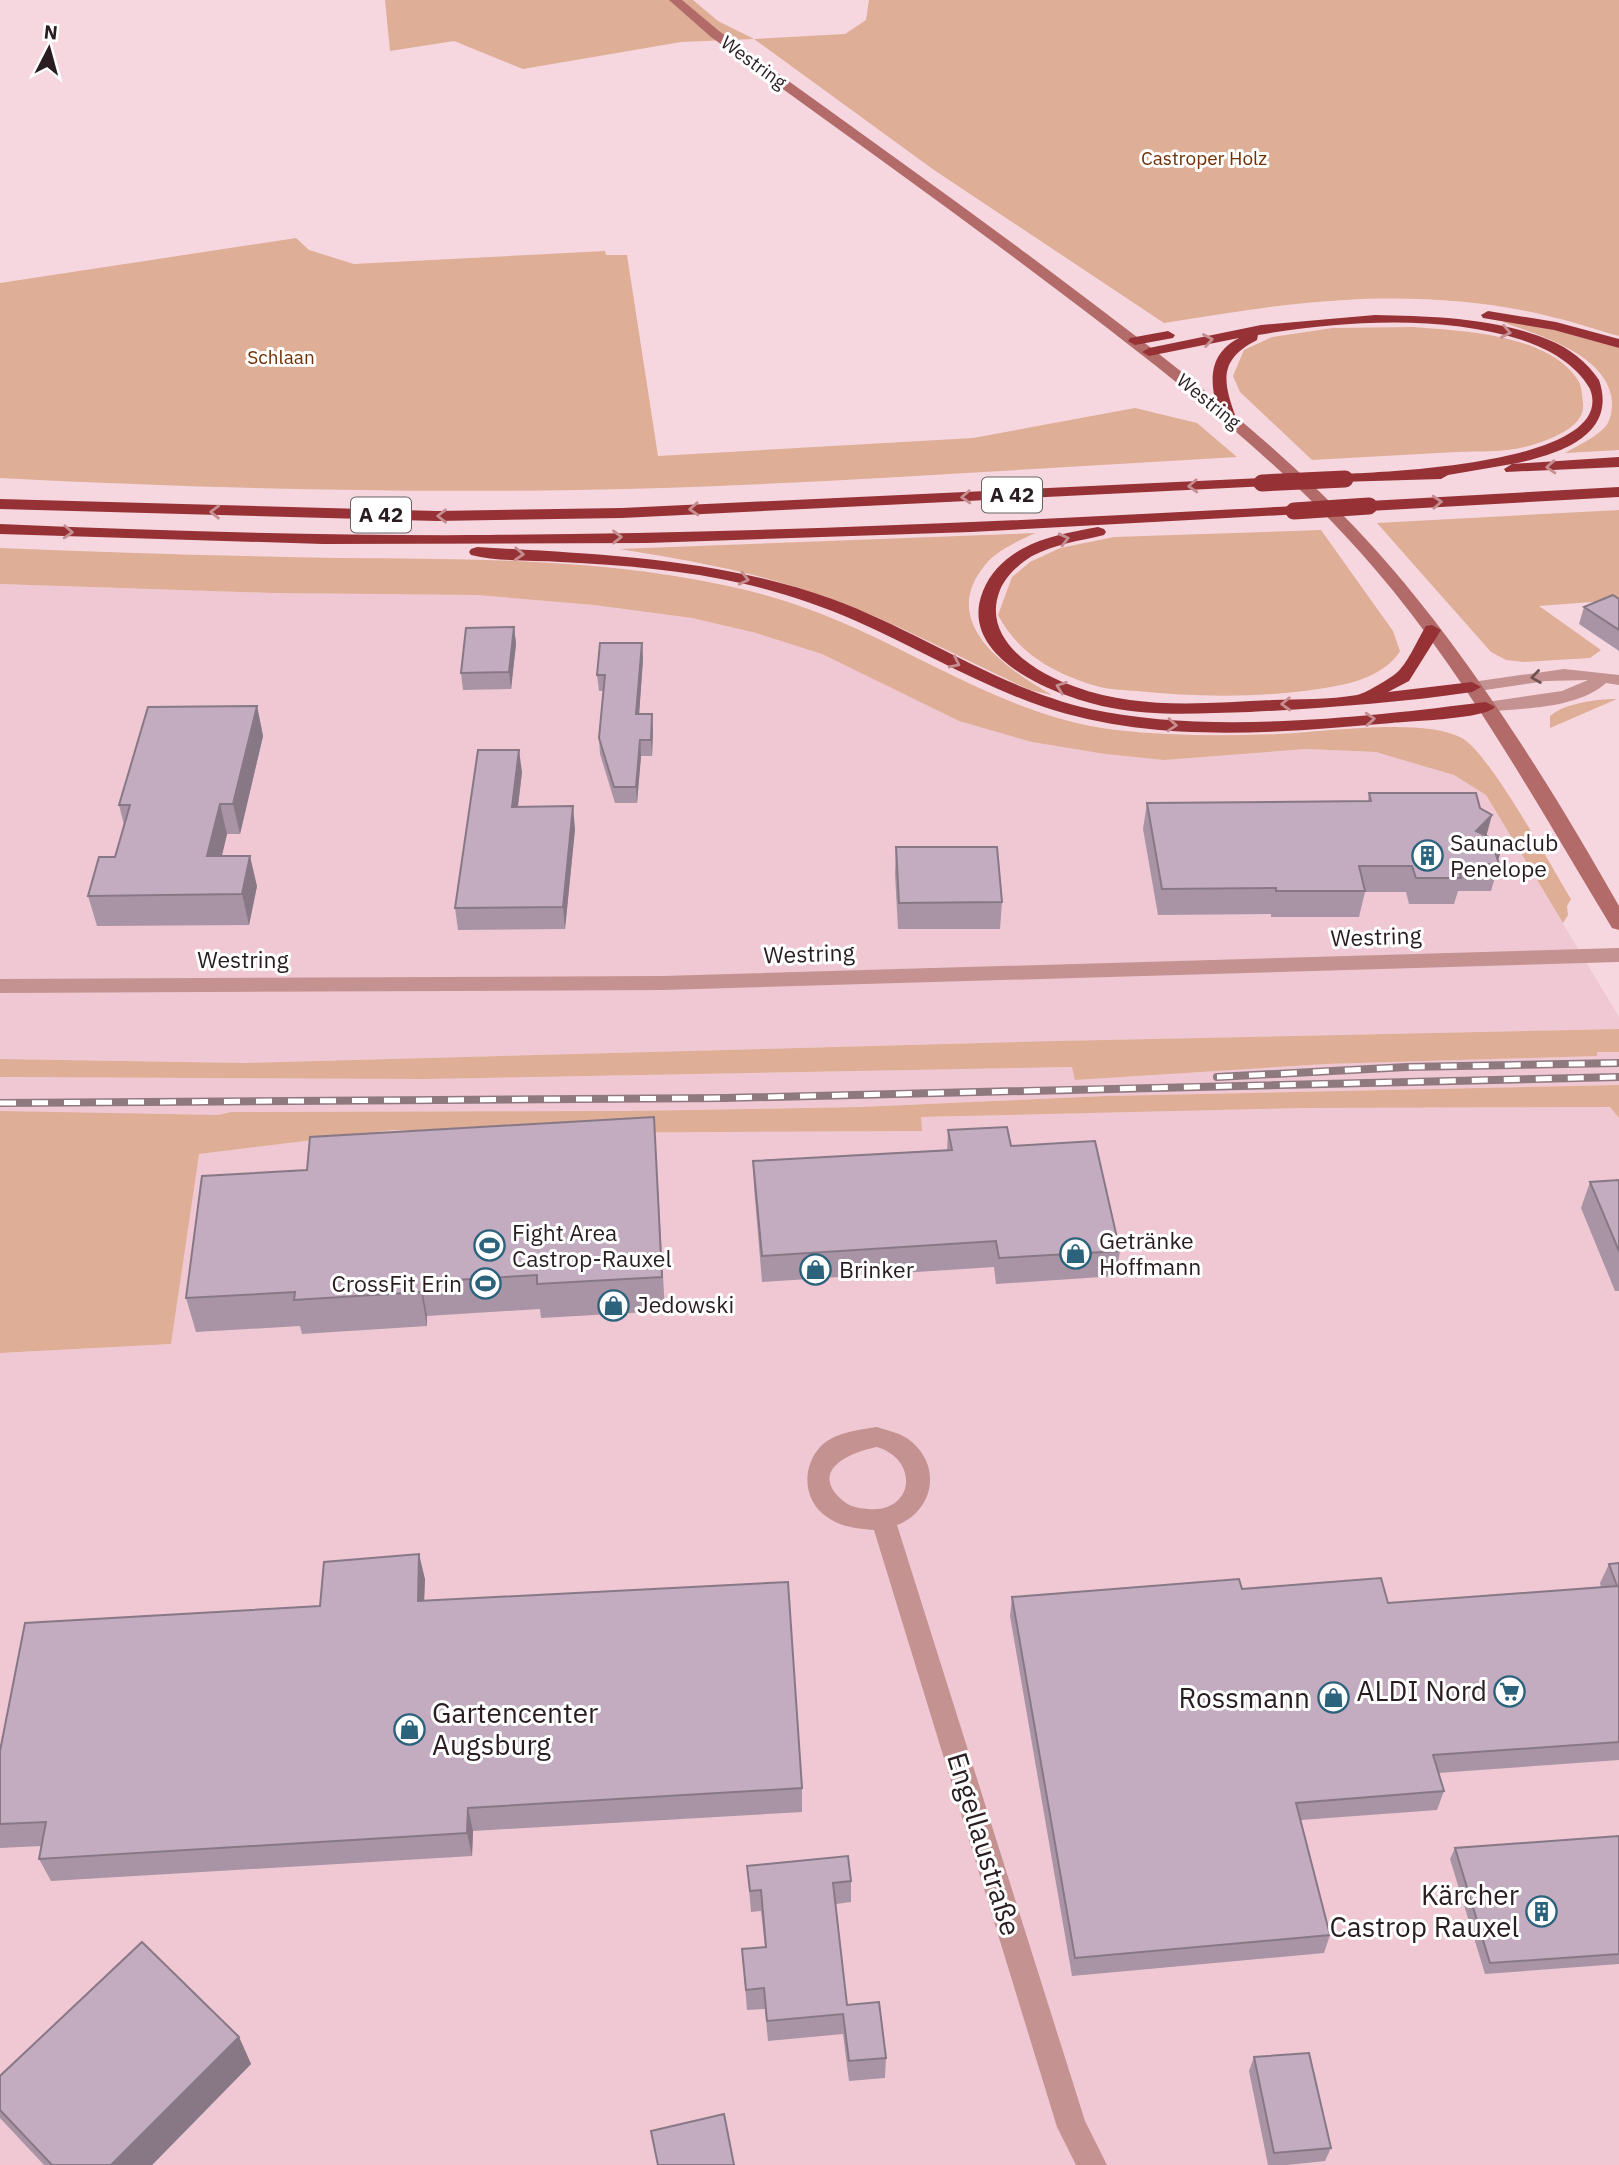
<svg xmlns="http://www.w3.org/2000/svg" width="1619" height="2165" font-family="'IBM Plex Sans',sans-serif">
<rect width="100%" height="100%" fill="#f6d7e0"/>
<g fill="#efc8d4">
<path d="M0 584 273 593 477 595 594 605 692 618 756 633 822 654 959 721 1032 742 1105 754 1164 760 1306 749 1376 752 1415 763 1454 775 1486 795 1619 1017V1029L1056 1041 245 1063 0 1059Z"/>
<path d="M1596 1052H1619V1085L1106 1096 860 1107 627 1111 231 1112 218 1115H135L0 1111V1077L424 1079 1073 1067 1076 1080 1325 1064 1597 1056Z"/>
<path d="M1611 1107 1619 1118V2165H0V1353L171 1344 198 1154 393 1130 549 1133 921 1131V1117L1306 1108Z"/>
</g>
<g fill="#deae96">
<path d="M385 0H693L718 21 754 39 845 34 866 20 869 0H1619V336C1597 330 1575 322 1552 317 1487 300 1412 296 1345 300 1284 303 1224 314 1164 323L934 170 754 39 681 42 523 69 454 41 390 51Z"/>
<path d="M296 238 309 250 354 264 605 251 606 255H627L658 456 973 438 1135 408 1197 423 1237 457C1018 469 798 486 579 490 386 493 192 488 0 478V283Z"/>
<path d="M1504 320 1544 327 1619 348V450L1565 453C1579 445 1595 438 1606 426 1612 418 1613 404 1611 395 1602 353 1538 335 1503 322Z"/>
<path d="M1413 327C1462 331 1551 334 1579 382 1582 388 1582 396 1583 403 1586 426 1553 438 1535 444 1511 453 1481 451 1456 452 1408 455 1360 457 1312 460L1240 392 1233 376 1244 350 1272 337 1333 328Z"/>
<path d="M1619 510V600L1539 606 1601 650 1590 658 1524 662 1506 660 1491 652 1377 523Z"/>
<path d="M1321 530 1393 631 1400 651C1389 670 1362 681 1341 685 1276 698 1203 698 1137 691 1125 690 1112 690 1100 687 1057 675 1019 655 998 615L1012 577 1030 562 1060 548 1114 537Z"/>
<path d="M1035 533C1019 541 997 550 985 565 937 623 1007 669 1052 695L1030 690C962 659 896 622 826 597 759 573 690 560 619 549Z"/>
<path d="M0 548C113 553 226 556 339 558 470 559 600 558 728 586 772 595 816 610 857 629 941 667 1022 719 1116 730 1170 736 1224 736 1277 734 1324 732 1423 717 1462 738 1490 754 1551 866 1571 899L1567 906 1568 915 1563 923 1486 795 1454 775 1376 752 1306 749 1164 760 1105 754 1032 742 959 721 822 654 756 633 692 618 594 605 477 595 273 593 0 584Z"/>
<path d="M1617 699 1550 728V716C1565 703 1597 699 1617 699Z"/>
<path d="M1619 1029V1052H1597V1056L1325 1064 1075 1080 1072 1067 424 1079 0 1077V1059L245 1063 1056 1041Z"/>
<path d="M1619 1085V1118L1610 1107 1306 1108 921 1117 922 1131 549 1133 393 1130 199 1154 171 1344 0 1353V1111L218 1115 231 1112 627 1111 860 1107 1106 1096Z"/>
</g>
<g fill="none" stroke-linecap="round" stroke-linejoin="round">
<g fill="#c49290" fill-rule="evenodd">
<path d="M1564 669 1619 675V685L1606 683C1577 709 1523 708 1486 712L1477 707 1480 703 1562 691 1588 680 1546 681 1472 692 1463 687 1472 682Z"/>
<path d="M1619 948V962L663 990 0 993V979L663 976Z"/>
<path d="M877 1427C889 1431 902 1433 912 1442 942 1468 933 1511 897 1525L1085 2121 1107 2165H1076L1057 2127 874 1530C858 1529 841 1527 827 1517 803 1501 801 1467 821 1446 836 1432 858 1430 877 1427ZM877 1447C920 1460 914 1513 868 1509 858 1508 850 1507 842 1500 808 1470 851 1452 877 1447Z"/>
</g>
<path fill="#b26b69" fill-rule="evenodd" d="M669 0H682L719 31C843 121 969 209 1091 302 1190 377 1290 455 1374 548 1467 651 1551 786 1619 906V930L1612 928C1537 805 1468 677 1374 568 1290 470 1187 389 1085 311 962 217 836 128 711 37Z"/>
<g fill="#963235" fill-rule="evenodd">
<path d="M1488 311 1556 322 1619 339V348L1554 330 1483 318 1481 315Z"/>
<path d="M1375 315C1432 316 1496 318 1549 340 1569 348 1587 362 1599 380 1619 438 1552 456 1512 464L1619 457V467L1506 472 1504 469 1512 464 1448 475 1441 479 1339 482 1337 479 1345 474C1383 472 1619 464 1590 389 1576 364 1549 349 1522 340 1441 314 1340 321 1258 335L1257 340C1220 359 1222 379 1235 415L1227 420 1219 415C1210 385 1206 355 1239 338L1149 356 1142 352 1149 348 1261 325Z"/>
<path d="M1168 331 1175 335 1173 338 1135 345 1128 341 1130 338Z"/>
<path d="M1262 478 1270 483 1268 486 622 518 437 521 0 509V499L437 511 622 508Z"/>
<path d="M1619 487V497L1369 511 1361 506 1369 501Z"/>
<path d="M1294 506 1300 508 1302 511 1300 514 971 532 647 543 323 544 0 534V524C163 531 325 536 488 535 757 533 1025 521 1294 506Z"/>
<path d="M1098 527 1104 529 1106 532 1104 535C1079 541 1055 544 1032 556 1019 564 1006 576 1000 590 980 640 1037 674 1076 687 1138 710 1207 703 1272 700 1299 699 1329 700 1357 695 1366 693 1385 681 1394 675 1407 666 1417 640 1426 626L1432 625 1441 630 1409 681 1388 692 1472 682 1481 687 1472 692C1398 703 1324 708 1250 712 1204 713 1157 717 1112 708 1063 699 955 660 983 591 990 573 1005 558 1022 549 1045 536 1072 532 1098 527Z"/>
<path d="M477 547C597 554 718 558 832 599 920 631 998 688 1090 709 1209 735 1366 717 1486 702L1495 707C1485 719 1410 721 1392 723 1277 733 1155 744 1044 707 979 685 919 649 856 621 820 605 783 593 745 584 685 570 622 565 561 562 532 560 499 562 471 555L469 552 471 549Z"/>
</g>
<defs>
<g id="rail">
<path d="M1217 1077 1407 1067 1619 1063"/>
<path d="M0 1103 725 1098 1619 1077"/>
</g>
</defs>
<use href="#rail" stroke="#8e797f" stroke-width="8"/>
<use href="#rail" stroke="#fff" stroke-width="5" stroke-dasharray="16" stroke-linecap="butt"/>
<g stroke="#963235" stroke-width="17">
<path d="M1262 483 1345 479"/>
<path d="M1294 511 1369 506"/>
</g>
</g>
<g fill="#a894a4">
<path d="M1619 599V651L1579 624 1584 607Z"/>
<path d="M514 627 516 644 511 689 463 690 461 673Z"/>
<path d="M642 643 643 659 639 714 653 730 652 756H641L637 803H615L600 754 599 738 604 691H599L597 675Z"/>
<path d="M257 706 263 736 240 834H227L222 856 257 886 249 925 97 926 88 896 115 857 124 825 119 805Z"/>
<path d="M522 772 518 807 575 829 565 929 458 930 455 908Z"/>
<path d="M1369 793 1486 836 1499 864 1491 891H1458L1454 904H1409L1406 892H1365L1359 917H1271V914L1158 915 1143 829 1147 803 1368 801Z"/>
<path d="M896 847 1002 902 1000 929H898L895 874Z"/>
<path d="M654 1117 665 1311 541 1318 540 1309 427 1316V1326L302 1334 300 1326 196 1332 186 1298 307 1170Z"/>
<path d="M948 1130 1011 1146 1120 1251 1116 1276 996 1284 994 1267 762 1282 754 1187 753 1161 947 1150Z"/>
<path d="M1619 1180V1291H1615L1581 1208 1590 1182Z"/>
<path d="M1619 1563V1760L1438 1773 1444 1791 1437 1810 1301 1820 1330 1935 1324 1953 1072 1976 1010 1616 1012 1597 1242 1589 1388 1603 1601 1587 1600 1583 1609 1564Z"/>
<path d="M425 1579 424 1601 802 1788V1812L473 1831 472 1856 51 1881 39 1859 41 1846 0 1848V1751L320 1606Z"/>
<path d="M1619 1836V1964L1485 1974 1450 1859 1455 1848Z"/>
<path d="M747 1866 851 1881V1902L836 1904 847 2005 886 2058 885 2078 849 2081 843 2034 768 2041 765 2009 747 2010 742 1949 765 1947 761 1911 751 1912Z"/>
<path d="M239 2037 251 2064 152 2165H44L0 2118V2076Z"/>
<path d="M1254 2057 1331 2148 1325 2161 1287 2165H1268L1249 2071Z"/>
</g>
<g fill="#887886">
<path d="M514 627 516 644 511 689 509 672Z"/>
<path d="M642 643 643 659 638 730 636 714Z"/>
<path d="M257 706 263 736 240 834 233 804Z"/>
<path d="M652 714 653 730 652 756 651 740Z"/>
<path d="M640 740 641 756 637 803 636 787Z"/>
<path d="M519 750 522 772 515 829 512 807Z"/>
<path d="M220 804 227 834 214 887 207 856Z"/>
<path d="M573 806 575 829 565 929 563 907Z"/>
<path d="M1492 815 1485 841 1476 831Z"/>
<path d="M1503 844 1497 864 1495 852Z"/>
<path d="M250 856 257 886 249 925 242 894Z"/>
<path d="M421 1282 427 1316V1326L421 1292Z"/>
<path d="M419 1554 425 1579 423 1625 418 1601Z"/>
<path d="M468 1808 473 1831 472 1856 467 1833Z"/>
<path d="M239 2037 251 2064 152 2165H111Z"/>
</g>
<g fill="#c3acbf" stroke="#887886" stroke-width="2">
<path d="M1613 595 1619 599V630L1584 607Z"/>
<path d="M514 627 509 672 461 673 466 628Z"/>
<path d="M600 643H642L636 714H652L651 740H640L636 787H614L599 738 605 675H597Z"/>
<path d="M257 706 233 804H220L207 856H250L242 894 88 896 99 857H115L130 805H119L148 707Z"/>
<path d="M478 750H519L512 807 573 806 563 907 455 908Z"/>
<path d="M1369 793H1476L1480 808 1492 815 1476 831 1503 844 1495 852 1499 864 1457 865 1461 878H1416L1412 866H1359L1365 891H1276V888L1162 889 1147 803 1371 801Z"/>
<path d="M896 847H997L1002 902 899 903Z"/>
<path d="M654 1117 662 1277 537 1284V1275L421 1282V1292L294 1300 295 1292 186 1298 202 1176 307 1170 310 1137Z"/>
<path d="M1007 1127 1011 1146 1095 1141 1120 1251 999 1258 996 1241 762 1256 753 1161 952 1150 948 1130Z"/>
<path d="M1619 1180V1251L1590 1182Z"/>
<path d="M419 1554 418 1601 788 1582 802 1788 468 1808 467 1833 39 1859 46 1822 0 1824V1751L25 1623 320 1606 324 1562Z"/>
<path d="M1619 1563V1742L1433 1755 1444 1791 1296 1803 1330 1935 1075 1958 1012 1597 1239 1579 1242 1589 1381 1578 1388 1603 1617 1586 1609 1564Z"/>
<path d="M1619 1836V1954L1490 1963 1455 1848Z"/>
<path d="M848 1856 851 1881 833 1883 847 2005 879 2002 886 2058 849 2061 843 2014 767 2021 764 1988 746 1990 742 1949 766 1947 761 1890 750 1891 747 1866Z"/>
<path d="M142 1942 239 2037 111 2165H52L0 2110V2076Z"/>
<path d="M1309 2053 1331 2148 1274 2153 1254 2057Z"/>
<path d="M724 2114 734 2165H658L651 2131Z"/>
</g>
<defs><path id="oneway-chevron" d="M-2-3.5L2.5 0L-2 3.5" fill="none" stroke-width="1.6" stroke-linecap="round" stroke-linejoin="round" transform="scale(1.75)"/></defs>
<g stroke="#c58e90">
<use href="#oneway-chevron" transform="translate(1506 332) rotate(11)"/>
<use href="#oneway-chevron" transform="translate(1208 340) rotate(-10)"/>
<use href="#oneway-chevron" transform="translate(1551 467) rotate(176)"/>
<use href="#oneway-chevron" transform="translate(1193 486) rotate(177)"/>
<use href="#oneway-chevron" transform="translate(966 497) rotate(177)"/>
<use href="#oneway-chevron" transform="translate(1437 502) rotate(-3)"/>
<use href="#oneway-chevron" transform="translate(694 509) rotate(177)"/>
<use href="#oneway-chevron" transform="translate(215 512) rotate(-179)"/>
<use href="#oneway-chevron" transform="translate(442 516) rotate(180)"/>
<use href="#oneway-chevron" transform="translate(68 532) rotate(3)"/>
<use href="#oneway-chevron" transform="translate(617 537) rotate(-1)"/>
<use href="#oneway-chevron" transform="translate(1064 539) rotate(-14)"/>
<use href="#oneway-chevron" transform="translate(519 554) rotate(3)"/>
<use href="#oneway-chevron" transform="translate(744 579) rotate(13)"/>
<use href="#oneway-chevron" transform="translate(955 663) rotate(26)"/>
<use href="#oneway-chevron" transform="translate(1061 687) rotate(-160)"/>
<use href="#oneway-chevron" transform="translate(1286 704) rotate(178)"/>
<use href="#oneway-chevron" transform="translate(1370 719) rotate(-4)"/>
<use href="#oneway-chevron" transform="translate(1172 725) rotate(4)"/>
</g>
<use stroke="#6f5253" href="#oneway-chevron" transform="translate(1536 677) rotate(172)"/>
<defs>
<symbol id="building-ring" viewBox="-11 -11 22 22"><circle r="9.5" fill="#fff" stroke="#2b627c" stroke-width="1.5"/><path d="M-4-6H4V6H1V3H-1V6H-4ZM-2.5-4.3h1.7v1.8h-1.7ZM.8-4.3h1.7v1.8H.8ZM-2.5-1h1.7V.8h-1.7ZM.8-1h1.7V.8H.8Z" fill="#2b627c"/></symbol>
<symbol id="stadium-ring" viewBox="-11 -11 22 22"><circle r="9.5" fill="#fff" stroke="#2b627c" stroke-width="1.5"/><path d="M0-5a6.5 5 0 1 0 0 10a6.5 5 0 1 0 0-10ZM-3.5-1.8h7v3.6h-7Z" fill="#2b627c"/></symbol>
<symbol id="shop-ring" viewBox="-11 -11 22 22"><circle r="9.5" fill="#fff" stroke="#2b627c" stroke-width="1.5"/><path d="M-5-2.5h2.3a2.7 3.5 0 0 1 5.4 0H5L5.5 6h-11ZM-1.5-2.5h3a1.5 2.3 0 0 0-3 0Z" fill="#2b627c"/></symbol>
<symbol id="supermarket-ring" viewBox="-11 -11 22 22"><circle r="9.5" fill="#fff" stroke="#2b627c" stroke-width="1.5"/><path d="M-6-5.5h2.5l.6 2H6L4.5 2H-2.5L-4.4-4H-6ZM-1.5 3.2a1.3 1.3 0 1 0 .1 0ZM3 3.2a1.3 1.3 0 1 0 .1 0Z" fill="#2b627c"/></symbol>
</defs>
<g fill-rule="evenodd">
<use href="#building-ring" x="1410" y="838" width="35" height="35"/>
<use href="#stadium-ring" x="472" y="1228" width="35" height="35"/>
<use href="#shop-ring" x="1058" y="1236" width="35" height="35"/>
<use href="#shop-ring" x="798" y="1252" width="35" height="35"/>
<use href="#stadium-ring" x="468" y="1266" width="35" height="35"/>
<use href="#shop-ring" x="596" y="1288" width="35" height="35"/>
<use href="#supermarket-ring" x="1492" y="1674" width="35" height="35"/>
<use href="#shop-ring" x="1316" y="1680" width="35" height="35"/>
<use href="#shop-ring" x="392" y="1712" width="35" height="35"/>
<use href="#building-ring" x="1524" y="1894" width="35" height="35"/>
</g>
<g text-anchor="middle" stroke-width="6" stroke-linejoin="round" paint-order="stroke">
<g font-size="19" fill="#291d21" stroke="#fff">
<text transform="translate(754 62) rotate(36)" y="7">Westring</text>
<text transform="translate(1209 401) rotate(39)" y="7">Westring</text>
</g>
<g font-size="19" fill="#702f04" stroke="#fff">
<text x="1204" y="165">Castroper Holz</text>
<text x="281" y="364">Schlaan</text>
</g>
<g fill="#fff" stroke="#696164" stroke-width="2">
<rect x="982" y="477.5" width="60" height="35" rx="5"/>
<rect x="351" y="497.5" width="60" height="35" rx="5"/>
</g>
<g font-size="21" font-weight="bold" fill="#291d21">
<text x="1012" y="502">A 42</text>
<text x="381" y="522">A 42</text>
</g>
<g font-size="23" fill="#291d21" stroke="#fff" text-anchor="start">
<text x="1450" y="851">Saunaclub<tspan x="1450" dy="26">Penelope</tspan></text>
<text x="512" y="1241">Fight Area<tspan x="512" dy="26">Castrop-Rauxel</tspan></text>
<text x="1099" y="1249">Getränke<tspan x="1099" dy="26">Hoffmann</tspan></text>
<text x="839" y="1278">Brinker</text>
<text x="462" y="1292" text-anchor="end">CrossFit Erin</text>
<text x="637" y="1313">Jedowski</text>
</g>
<g font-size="23" fill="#291d21" stroke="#fff">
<text transform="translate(1376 937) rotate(-2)" y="8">Westring</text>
<text transform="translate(809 954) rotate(-2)" y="8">Westring</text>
<text x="243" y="968">Westring</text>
</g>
<g font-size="28" fill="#291d21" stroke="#fff" text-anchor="end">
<text x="1487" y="1701">ALDI Nord</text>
<text x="1310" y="1708">Rossmann</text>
<text x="432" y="1723" text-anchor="start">Gartencenter<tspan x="432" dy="32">Augsburg</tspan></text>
<text x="1519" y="1905">Kärcher<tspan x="1519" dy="32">Castrop Rauxel</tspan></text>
</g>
<g font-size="28" fill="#291d21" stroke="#fff">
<text transform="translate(984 1844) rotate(73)" y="10">Engellaustraße</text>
</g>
</g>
<g transform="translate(49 49) rotate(6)" stroke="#ffffff" stroke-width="5" paint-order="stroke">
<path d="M0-5L12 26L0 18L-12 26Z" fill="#291d21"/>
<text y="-10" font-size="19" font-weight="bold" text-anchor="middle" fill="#291d21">N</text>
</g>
</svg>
